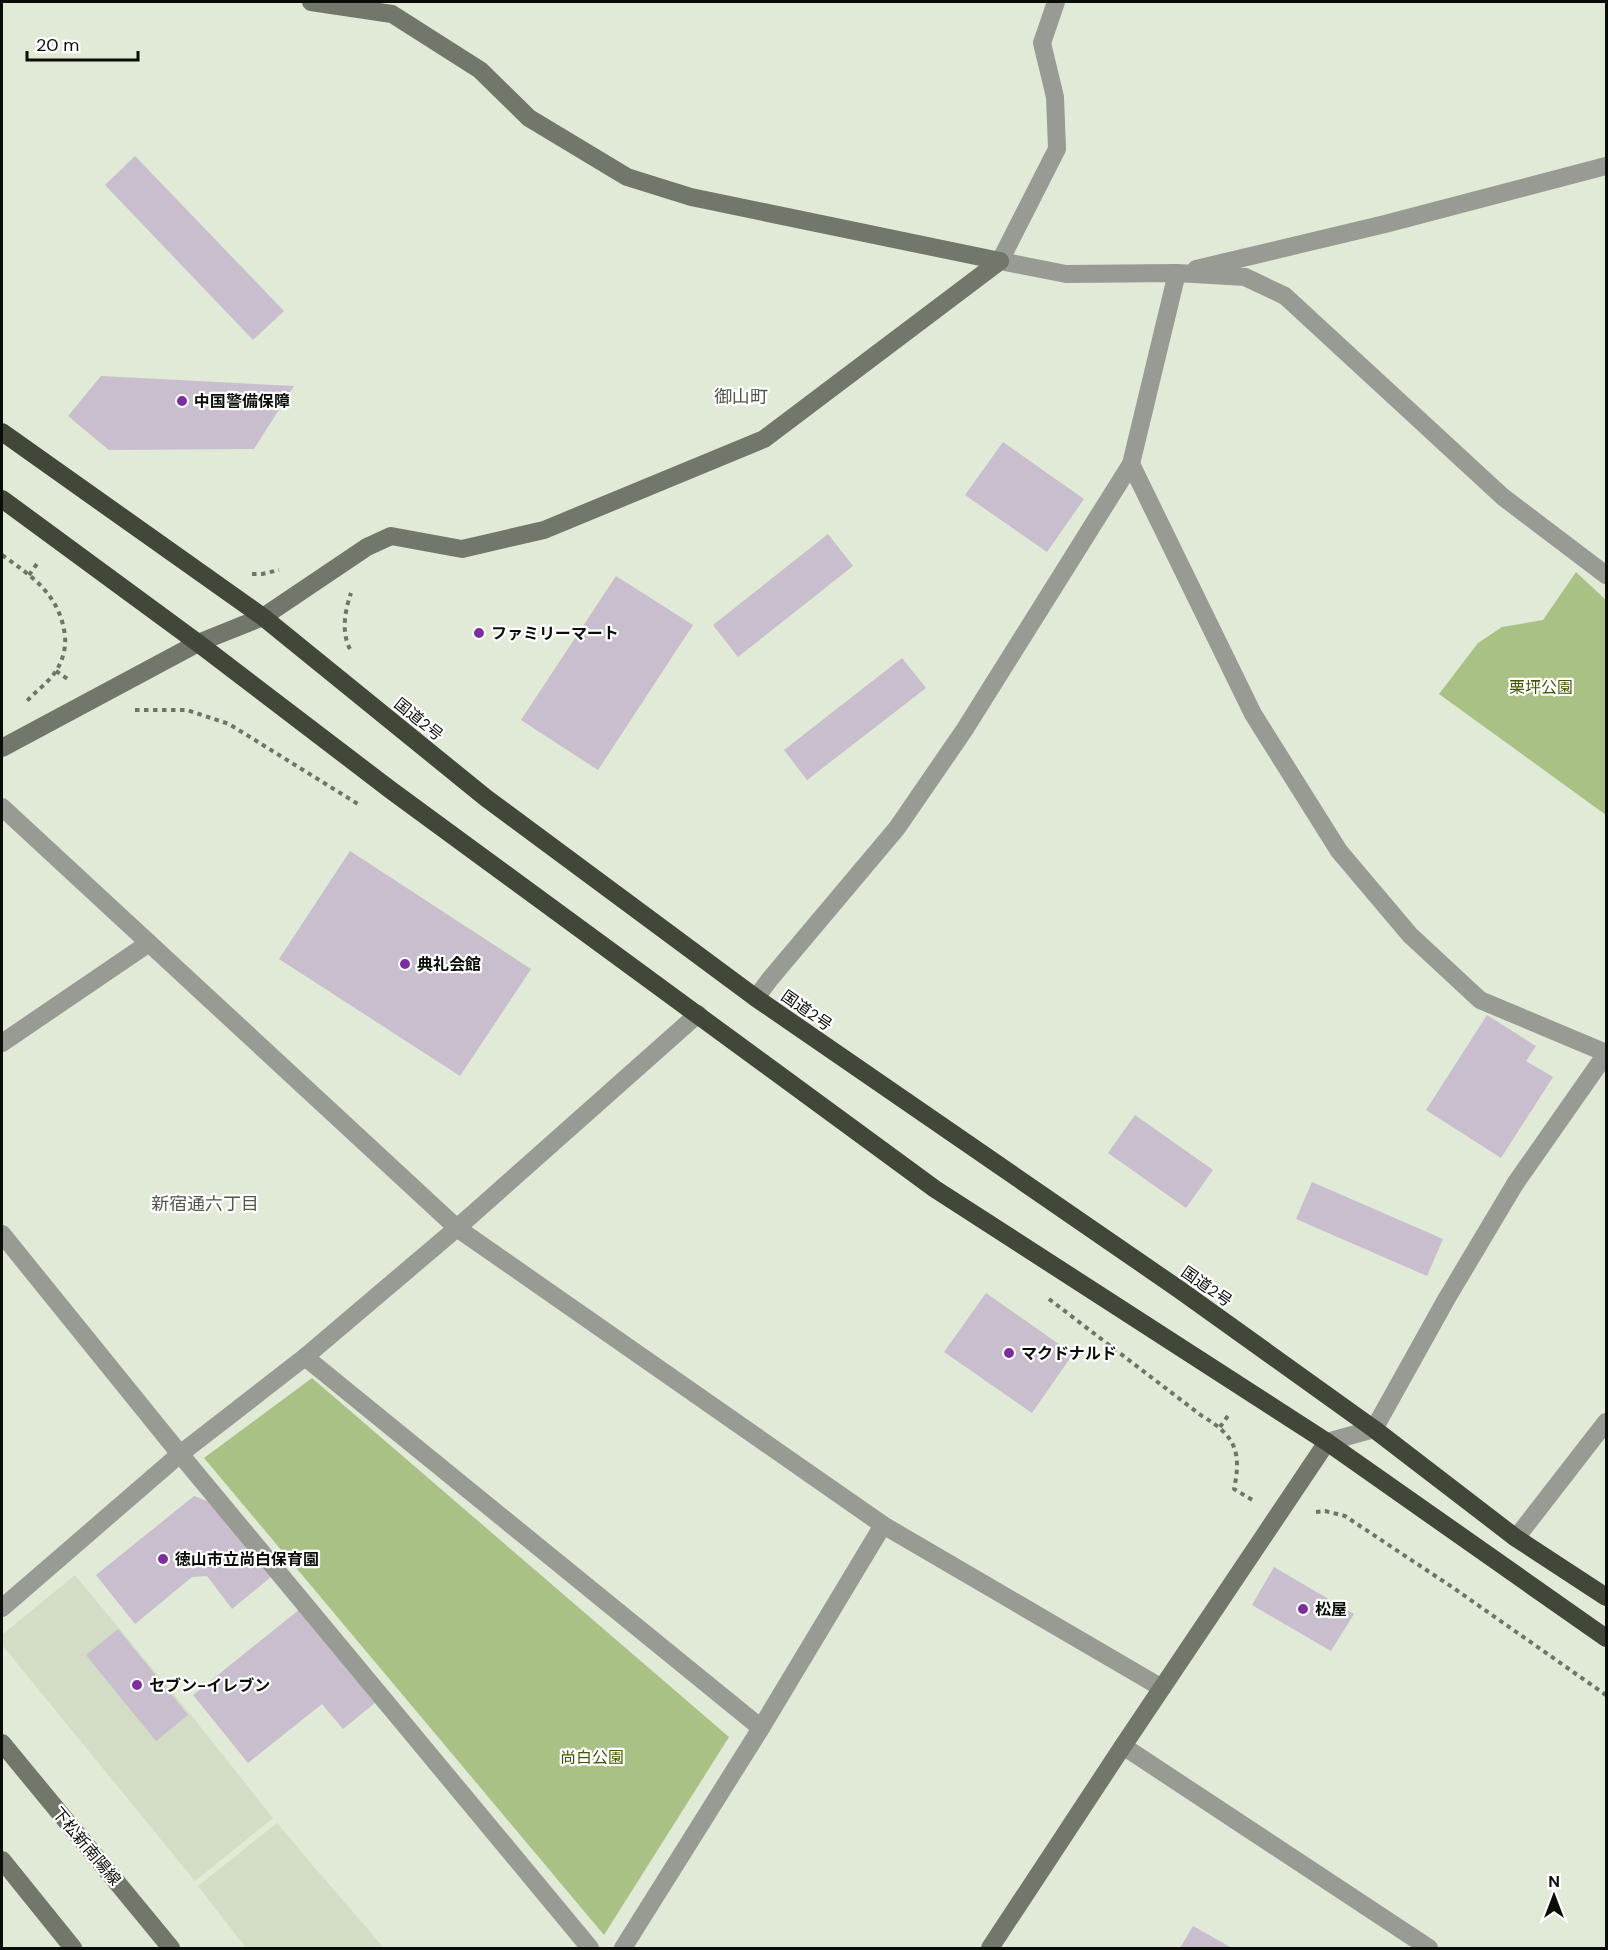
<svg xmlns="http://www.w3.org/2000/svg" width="1608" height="1950" font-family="'DM Sans','Noto Sans JP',sans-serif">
<rect width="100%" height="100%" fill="#e1e9d7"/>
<g fill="#d3ddc5">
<path d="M75 1575 191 1715 273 1818 195 1881 2 1645V1635Z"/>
<path d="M277 1823 315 1868 384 1948H246L198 1886Z"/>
</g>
<g fill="#aac186">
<path d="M1576 572 1606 600V815L1439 694 1478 643 1502 627 1543 620Z"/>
<path d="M312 1378 729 1737 604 1935 204 1458Z"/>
</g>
<g fill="#c8bece">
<path d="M135 156 284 311 253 340 105 185Z"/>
<path d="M101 376 294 386 254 449 109 450 68 416Z"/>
<path d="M1003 442 1084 499 1047 552 965 495Z"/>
<path d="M828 534 853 566 738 657 713 625Z"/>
<path d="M616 576 693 625 598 770 521 720Z"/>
<path d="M902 658 926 688 807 780 784 750Z"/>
<path d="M350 851 531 969 460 1076 279 959Z"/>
<path d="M1487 1015 1536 1046 1526 1061 1553 1077 1501 1158 1426 1110Z"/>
<path d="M1135 1115 1213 1170 1186 1208 1108 1153Z"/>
<path d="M1312 1182 1443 1239 1427 1276 1296 1219Z"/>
<path d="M986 1293 1073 1354 1032 1413 944 1352Z"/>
<path d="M194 1496 210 1502 271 1577 232 1609 207 1576 192 1577 135 1624 96 1575Z"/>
<path d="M1274 1567 1354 1614 1331 1651 1252 1605Z"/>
<path d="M300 1609 375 1703 343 1729 322 1704 248 1763 193 1695Z"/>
<path d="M118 1629 188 1715 156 1741 86 1655Z"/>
<path d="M1193 1926 1232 1948H1180Z"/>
</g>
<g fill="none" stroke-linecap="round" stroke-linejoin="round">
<g stroke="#6f7469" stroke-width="4" stroke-dasharray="4.5 4.5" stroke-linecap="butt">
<path d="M2 555C33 577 60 595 65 636 66 648 63 660 56 671 49 682 36 691 27 701"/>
<path d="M252 574H262L279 570"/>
<path d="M29 575 39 561"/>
<path d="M350 649C341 632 345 610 351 593"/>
<path d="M56 671 69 680"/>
<path d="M135 710H187L229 724 358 804"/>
<path d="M1049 1299 1202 1416C1235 1435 1242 1452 1234 1489L1254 1501"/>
<path d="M1220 1427 1230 1413"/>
<path d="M1316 1512 1325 1511 1345 1516 1455 1589 1606 1695"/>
</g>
<g stroke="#979b93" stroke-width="18">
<path d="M1056 2 1042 43 1055 97 1057 149 1000 261 1066 274 1177 273 1245 277 1285 296 1503 497 1606 575"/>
<path d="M1196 269 1385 224 1606 166"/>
<path d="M1131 464 1253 714 1339 851 1410 935 1480 1000 1606 1053"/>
<path d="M2 807 457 1228 883 1525 1162 1688"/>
<path d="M756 998 770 979 897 828 965 729 1131 464 1177 273"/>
<path d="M2 1043 149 943"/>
<path d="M2 1234 180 1454 590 1948"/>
<path d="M305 1357 761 1728"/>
<path d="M1327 1442 1374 1429 1447 1298 1515 1184 1606 1054"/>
<path d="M1516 1538 1606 1422"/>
<path d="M2 1608 180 1454 305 1357 457 1228 698 1014"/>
<path d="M1123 1746 1429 1948"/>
<path d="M623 1948 761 1728 883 1525"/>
</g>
<g stroke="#72776c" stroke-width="18">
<path d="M311 2 392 14 480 70 529 118 627 177 691 197 1000 261"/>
<path d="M2 748 198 643 263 617 367 547 391 536 462 549 544 530 764 439 1000 261"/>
<path d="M2 1743 171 1948"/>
<path d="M2 1860 73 1948"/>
<path d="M990 1948 1123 1746 1327 1442"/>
</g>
<g stroke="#424839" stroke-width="18">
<path d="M2 432 263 617 486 798 756 998 1180 1290 1374 1429 1516 1538 1606 1597"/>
<path d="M2 499 198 643 392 791 935 1189 1327 1442 1606 1638"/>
</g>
</g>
<g fill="#7c2e9f" stroke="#fff" stroke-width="2">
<circle cx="182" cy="401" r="6"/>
<circle cx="479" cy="633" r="6"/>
<circle cx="405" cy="964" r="6"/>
<circle cx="1009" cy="1353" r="6"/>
<circle cx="163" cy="1559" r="6"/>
<circle cx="1303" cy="1609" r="6"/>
<circle cx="137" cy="1685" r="6"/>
</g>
<g text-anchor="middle" stroke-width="4.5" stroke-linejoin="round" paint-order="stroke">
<g font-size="16" font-weight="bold" fill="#0a0d07" stroke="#fff" text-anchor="start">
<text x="194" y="407">中国警備保障</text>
<text x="491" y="639">ファミリーマート</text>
<text x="417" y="970">典礼会館</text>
<text x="1021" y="1359">マクドナルド</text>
<text x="175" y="1565">徳山市立尚白保育園</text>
<text x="1315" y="1615">松屋</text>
<text x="149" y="1691">セブン-イレブン</text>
</g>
<g font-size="16" fill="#3e5500" stroke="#fff">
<text x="1541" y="693">栗坪公園</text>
<text x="592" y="1763">尚白公園</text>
</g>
<g font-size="16" fill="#0a0d07" stroke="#fff">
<text transform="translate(419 719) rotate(39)" y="6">国道2号</text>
<text transform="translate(807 1010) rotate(35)" y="6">国道2号</text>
<text transform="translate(1207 1286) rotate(35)" y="6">国道2号</text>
<text transform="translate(87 1846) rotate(50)" y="6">下松新南陽線</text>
</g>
<g font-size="18" fill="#515748" stroke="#fff">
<text x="741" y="403">御山町</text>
<text x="205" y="1210">新宿通六丁目</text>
</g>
</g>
<rect width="1608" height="1950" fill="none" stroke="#0a0d07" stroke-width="6"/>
<g transform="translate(1554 1896)" stroke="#ffffff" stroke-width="4.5" paint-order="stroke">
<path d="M0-4.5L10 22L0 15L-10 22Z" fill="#0a0d07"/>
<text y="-9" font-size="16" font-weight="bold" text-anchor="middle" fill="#0a0d07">N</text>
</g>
<path d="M27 51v9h111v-9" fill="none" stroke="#0a0d07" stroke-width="3"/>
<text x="36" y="51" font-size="18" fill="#0a0d07" stroke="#ffffff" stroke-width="4.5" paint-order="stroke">20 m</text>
</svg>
